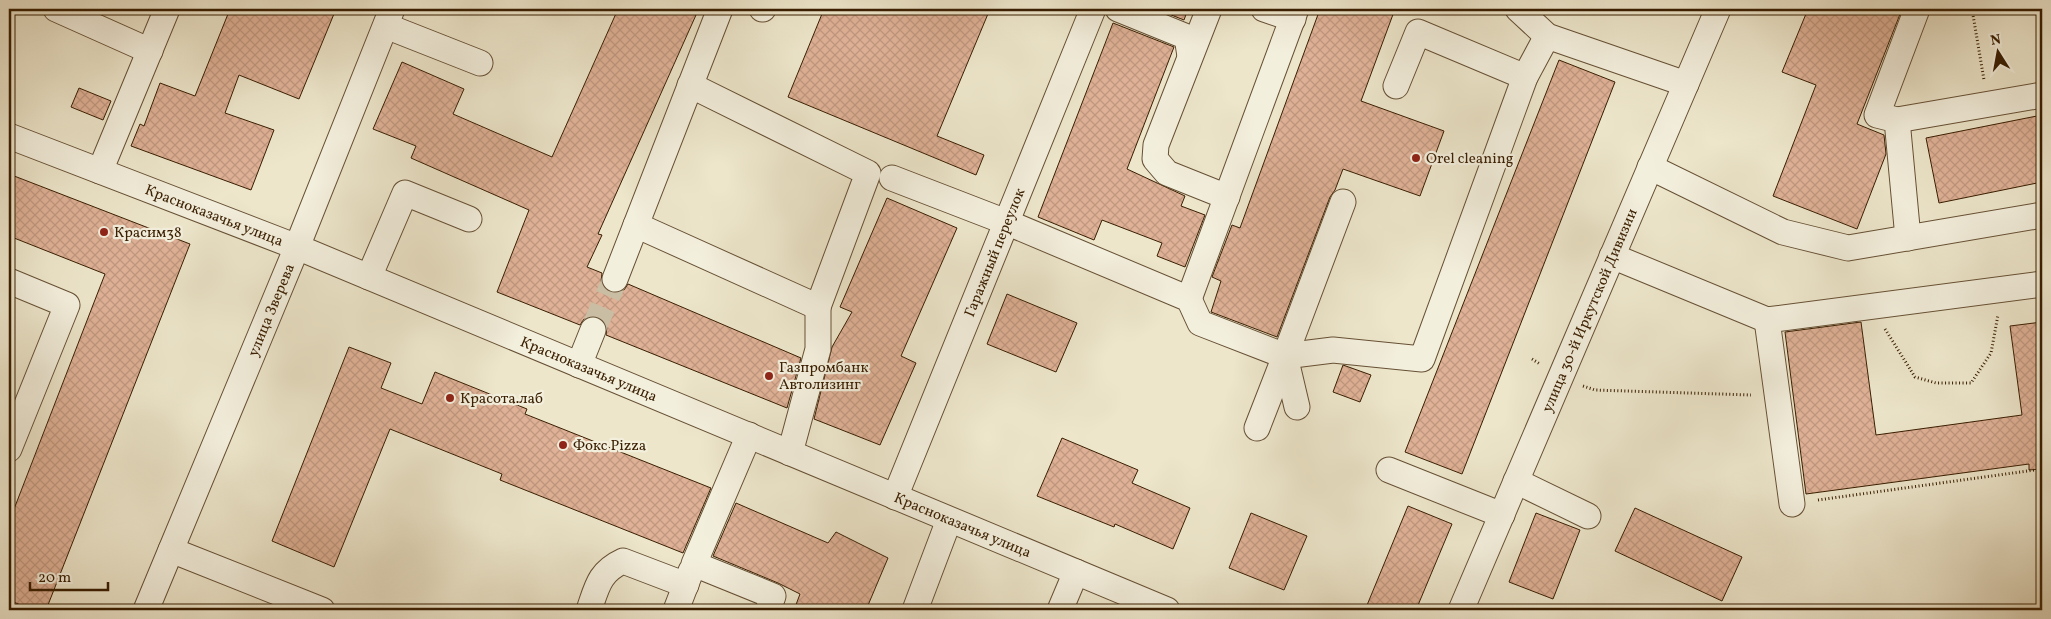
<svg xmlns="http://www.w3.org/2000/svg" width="2051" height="619" font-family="Vollkorn,serif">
<defs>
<pattern id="building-cross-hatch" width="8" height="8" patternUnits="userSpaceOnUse" patternTransform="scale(1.25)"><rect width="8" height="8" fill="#dfb196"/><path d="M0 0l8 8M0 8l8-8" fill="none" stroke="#c09880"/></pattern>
</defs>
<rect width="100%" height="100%" fill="#ede6cb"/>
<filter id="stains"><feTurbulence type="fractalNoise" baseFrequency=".004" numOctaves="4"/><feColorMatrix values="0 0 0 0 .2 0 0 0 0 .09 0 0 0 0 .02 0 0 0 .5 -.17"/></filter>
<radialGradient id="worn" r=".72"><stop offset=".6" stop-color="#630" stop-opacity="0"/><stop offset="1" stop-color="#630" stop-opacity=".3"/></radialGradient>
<g fill="url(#building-cross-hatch)" stroke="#391e01">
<path d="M230 9H336L299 99 239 75 225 113 274 130 251 190 131 146 140 124 144 126 160 83 195 96Z"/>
<path d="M618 9H681L696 15 598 234 602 235 587 267 602 273 601 282 604 288 609 292 618 293 624 290 628 284 801 358 787 408 606 335 607 327 604 321 599 317 590 316 584 319 580 325 497 292 529 210 411 158 416 146 373 129 402 62 464 89 453 114 552 157Z"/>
<path d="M824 9H990L937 136 984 155 976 175 788 97Z"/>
<path d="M1156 9H1188L1184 20Z"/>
<path d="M1320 9H1395L1361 101 1444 131 1420 196 1343 169 1335 190 1330 197 1277 337 1211 312 1221 281 1212 277 1232 225 1240 228Z"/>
<path d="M1808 9H1902L1857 124 1884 135 1886 154 1857 229 1773 196 1816 85 1782 72Z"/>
<path d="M1113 23 1174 47 1127 169 1185 196 1181 206 1205 215 1185 267 1157 256 1162 243 1102 220 1094 240 1038 217Z"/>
<path d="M1559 60 1615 82 1462 474 1405 452Z"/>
<path d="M79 88 111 101 103 120 71 107Z"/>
<path d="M2042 115V182L1939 203 1926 138Z"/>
<path d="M9 174 190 244 46 610H32L9 600V522L105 274 9 236Z"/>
<path d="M887 198 957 228 901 356 916 363 880 445 814 419 832 347 852 312 840 307Z"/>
<path d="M1007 294 1077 323 1056 372 987 344Z"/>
<path d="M1861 322 1876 435 2022 415 2010 326 2042 322V469L2029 470V464L1806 494 1785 332Z"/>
<path d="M349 347 391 363 381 388 422 404 435 372 527 409 525 414 711 488 683 553 500 480 502 474 390 429 334 567 272 541Z"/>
<path d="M1343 365 1371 375 1360 402 1333 392Z"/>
<path d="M1062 438 1138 470 1132 483 1190 508 1173 549 1115 524 1114 527 1037 496Z"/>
<path d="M736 503 828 543 836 532 888 558 866 610H794L800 594 778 583 713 556Z"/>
<path d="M1408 506 1452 524 1416 610H1365Z"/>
<path d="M1635 508 1742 557 1722 601 1615 551Z"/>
<path d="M1251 513 1307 536 1284 590 1229 568Z"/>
<path d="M1536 513 1580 530 1553 599 1509 582Z"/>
</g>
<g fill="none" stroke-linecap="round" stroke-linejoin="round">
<path stroke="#c9bea3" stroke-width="25" stroke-dasharray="25 12" stroke-linecap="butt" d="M593 330 615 279"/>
<defs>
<g id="minor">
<path d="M56 9 150 51"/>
<path d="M762 9H763"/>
<path d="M1118 9 1187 37 1190 56"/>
<path d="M1209 9 1156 145 1155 159 1167 173 1227 197"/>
<path d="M1264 9 1293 19"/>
<path d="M1518 9 1547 36 1686 84"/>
<path d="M386 26 480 63"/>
<path d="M1396 86 1418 32 1525 77"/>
<path d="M1897 120 2042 95"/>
<path id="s1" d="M9 136 297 247 1167 610"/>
<path d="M1650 167 1783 232 1848 248 2042 215"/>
<path d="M100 171 167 9"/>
<path d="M892 178 1006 222 1189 299 1200 323 1285 356 1343 202"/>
<path d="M636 225 818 307 868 173 690 85"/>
<path d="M1908 238 1897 120 1877 115 1917 9"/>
<path d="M1612 256 1767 320 2042 284"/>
<path d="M369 277 405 193 469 219"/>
<path d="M615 279 720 9"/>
<path d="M9 281 67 305 9 449"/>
<path d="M1189 299 1296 9"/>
<path d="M1767 320 1792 504"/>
<path d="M1285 356 1333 350 1422 359 1525 77 1547 36"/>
<path d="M1285 356 1297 407"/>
<path d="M579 365 593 330"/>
<path d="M1257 428 1285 356"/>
<path d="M749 435 694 564 773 596 768 610"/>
<path d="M790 453 818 349V307"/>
<path d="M1389 470 1502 515"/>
<path d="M1516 481 1588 516"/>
<path id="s2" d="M895 497 1093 9"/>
<path d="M171 550 322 610"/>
<path id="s3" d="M146 610 297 247 392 9"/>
<path d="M589 610C597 587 599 572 623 561L686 585"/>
<path d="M676 610 691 571"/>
<path d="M915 610 949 520"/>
<path d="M1060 610 1076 572"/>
<path id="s4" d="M1461 610 1718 9"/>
</g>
</defs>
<use href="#minor" stroke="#665034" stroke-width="27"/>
<g stroke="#391e01" stroke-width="3" stroke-dasharray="1 2.5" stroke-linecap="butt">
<path d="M1972 9 1984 80"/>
<path d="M1885 329 1915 377 1936 383H1971L1991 353 1998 315"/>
<path d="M1532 359 1540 364"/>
<path d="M1583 386 1595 390 1751 395"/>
<path d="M1818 500 2042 469"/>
</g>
<use href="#minor" stroke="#f3efdd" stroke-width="25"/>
</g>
<g fill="#8f2418" stroke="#f3efdd" stroke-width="2">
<circle cx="1416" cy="158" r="5"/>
<circle cx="104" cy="232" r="5"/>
<circle cx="769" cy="376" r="5"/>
<circle cx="450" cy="398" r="5"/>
<circle cx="563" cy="445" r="5"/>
</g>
<g text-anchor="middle" stroke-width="4.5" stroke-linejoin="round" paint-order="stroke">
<g font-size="15" fill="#391e01" stroke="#f3efdd" text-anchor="start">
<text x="1426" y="163">Orel cleaning</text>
<text x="114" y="237">Красим38</text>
<text x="779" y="372">Газпромбанк<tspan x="779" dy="17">Автолизинг</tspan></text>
<text x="460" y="403">Красота.лаб</text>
<text x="573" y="450">Фокс Pizza</text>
</g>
<g font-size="15" fill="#391e01" stroke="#f3efdd">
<text dy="5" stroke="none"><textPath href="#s1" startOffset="220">Красноказачья улица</textPath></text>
<text dy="5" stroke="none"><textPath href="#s2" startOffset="264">Гаражный переулок</textPath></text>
<text dy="5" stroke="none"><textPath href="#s3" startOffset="325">улица Зверева</textPath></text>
<text dy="5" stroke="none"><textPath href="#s4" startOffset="326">улица 30-й Иркутской Дивизии</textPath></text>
<text dy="5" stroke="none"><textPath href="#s1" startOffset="625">Красноказачья улица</textPath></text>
<text dy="5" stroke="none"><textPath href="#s1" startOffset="1030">Красноказачья улица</textPath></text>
</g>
</g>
<rect width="2051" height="619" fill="none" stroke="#ede6cb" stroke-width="30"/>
<rect x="10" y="10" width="2031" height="599" fill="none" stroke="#391e01" stroke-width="2.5"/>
<rect x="15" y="15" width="2021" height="589" fill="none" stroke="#391e01"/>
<g transform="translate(1998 52) rotate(349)" stroke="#f3efdd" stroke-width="4" paint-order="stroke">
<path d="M0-4L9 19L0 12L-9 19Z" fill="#391e01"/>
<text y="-8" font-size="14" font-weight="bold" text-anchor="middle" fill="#391e01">N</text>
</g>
<path d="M30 582v8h78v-8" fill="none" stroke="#391e01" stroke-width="2.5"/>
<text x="38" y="582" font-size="15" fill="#391e01" stroke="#f3efdd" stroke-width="4" paint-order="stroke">20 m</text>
<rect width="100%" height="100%" filter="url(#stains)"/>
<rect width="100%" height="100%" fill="url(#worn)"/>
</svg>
